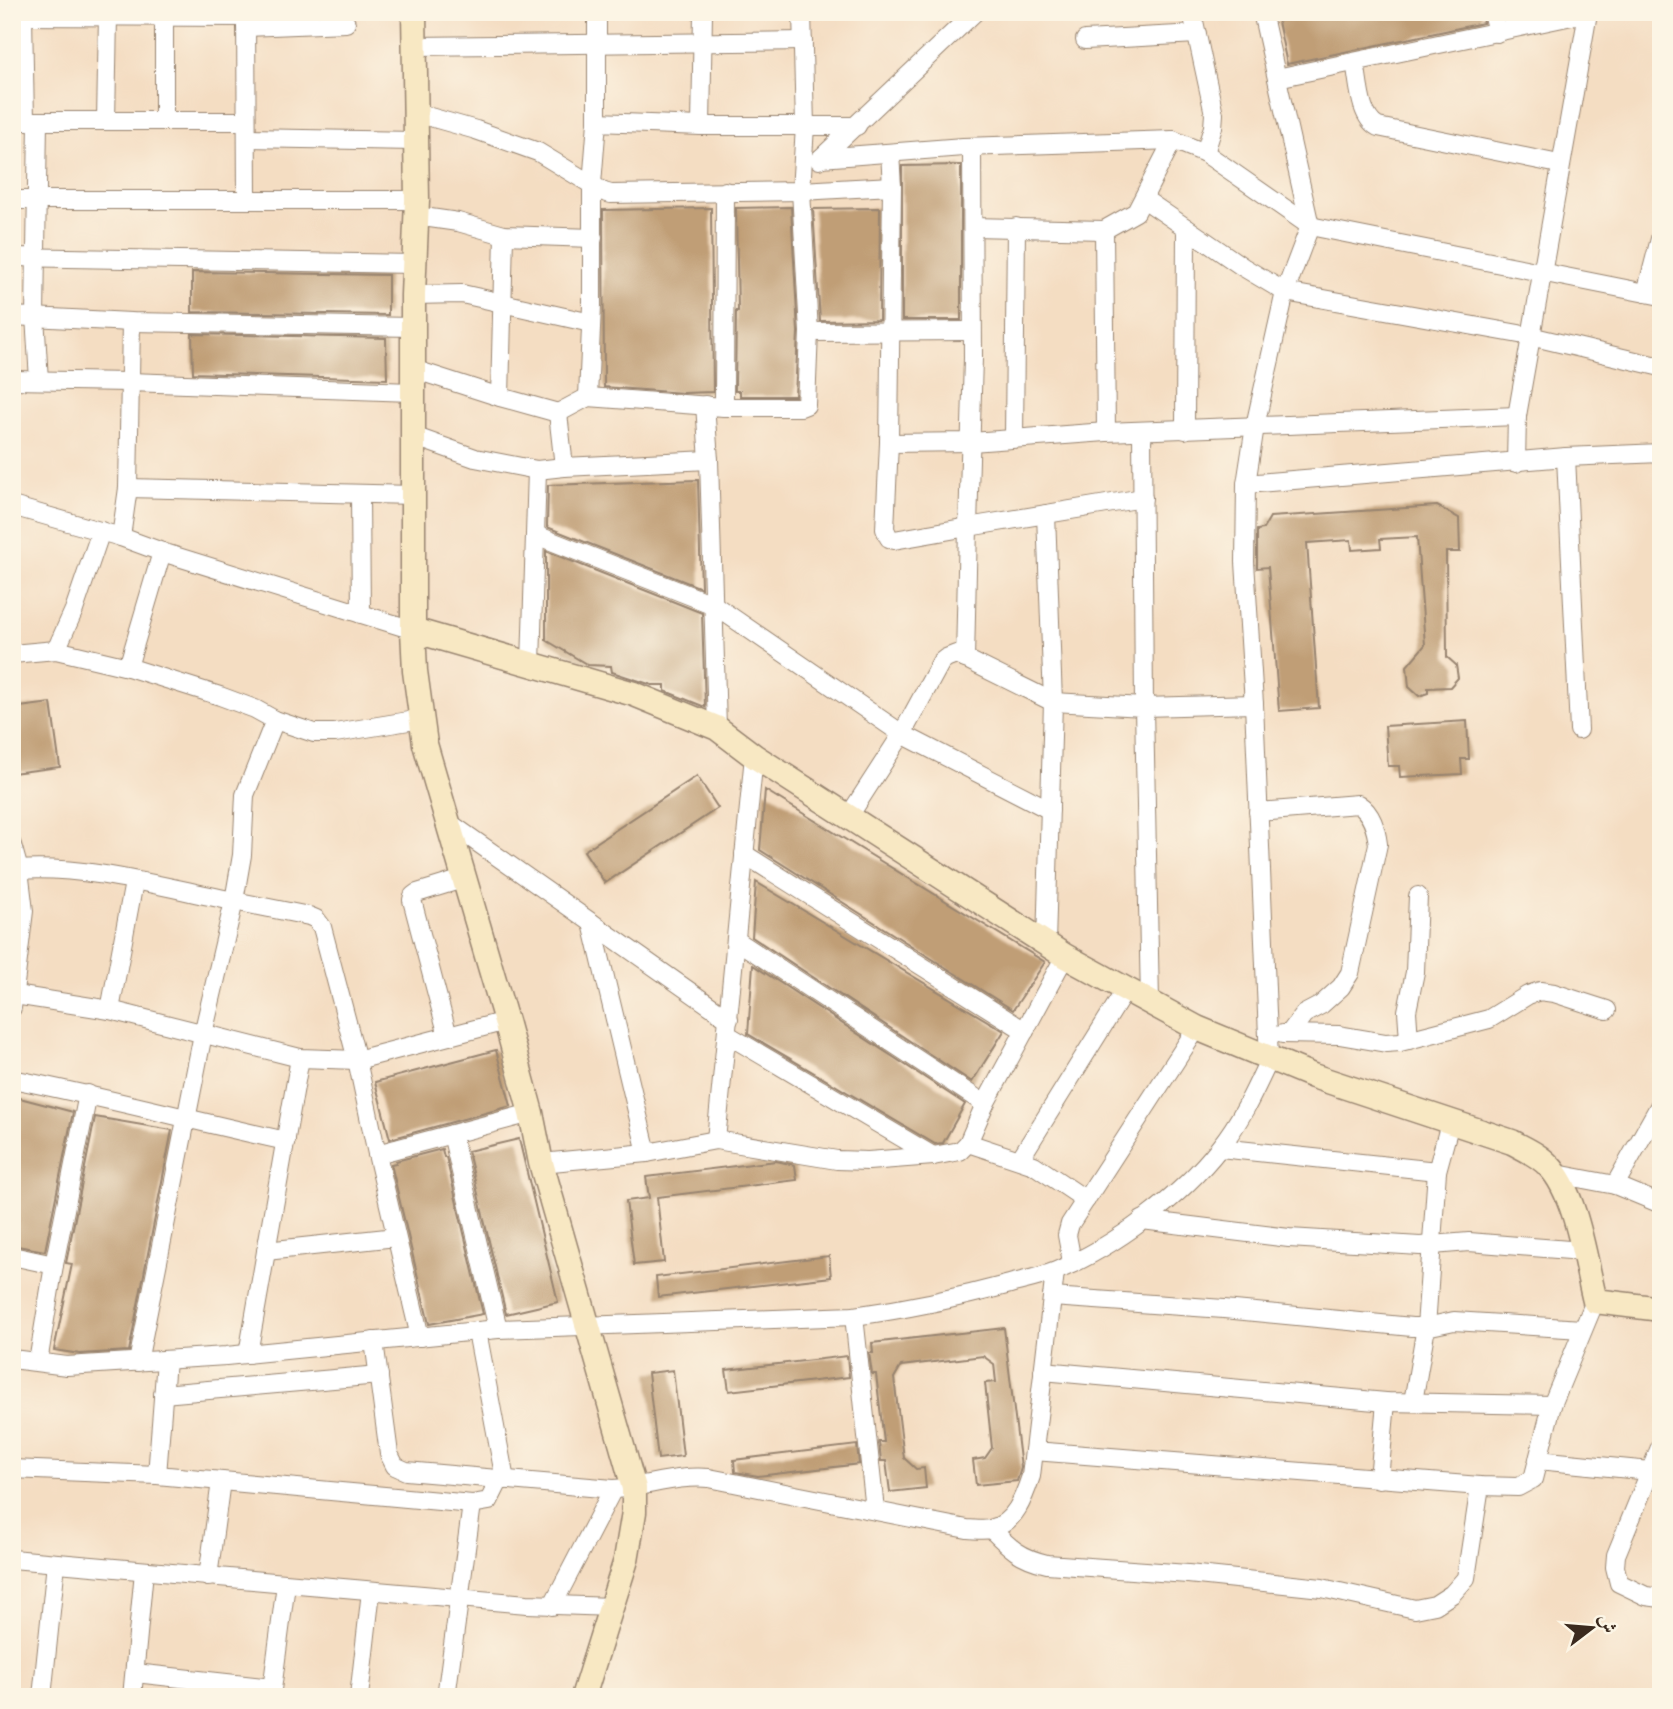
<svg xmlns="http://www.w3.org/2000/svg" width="1673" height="1709" font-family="Vollkorn,Amiri,serif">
<rect width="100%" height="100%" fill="#fcf5e5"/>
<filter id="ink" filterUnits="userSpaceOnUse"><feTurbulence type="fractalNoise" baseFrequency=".0143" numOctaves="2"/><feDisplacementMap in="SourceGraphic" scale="14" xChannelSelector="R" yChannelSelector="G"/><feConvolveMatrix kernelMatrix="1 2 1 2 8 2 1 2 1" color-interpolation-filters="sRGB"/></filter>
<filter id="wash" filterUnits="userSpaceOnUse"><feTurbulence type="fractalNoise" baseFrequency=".00686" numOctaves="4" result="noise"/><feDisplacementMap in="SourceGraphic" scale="28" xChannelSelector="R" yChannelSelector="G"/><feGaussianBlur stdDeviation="1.57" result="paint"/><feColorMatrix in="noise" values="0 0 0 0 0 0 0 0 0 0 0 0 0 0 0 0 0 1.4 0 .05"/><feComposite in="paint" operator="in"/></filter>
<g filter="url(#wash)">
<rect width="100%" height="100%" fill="#f4ddc2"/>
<g id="blocks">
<g fill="#c09e76">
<path d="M1276 12H1481L1483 23 1287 64Z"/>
<path d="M961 165V320H902V166Z"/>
<path d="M791 207 798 332 795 396H740V391H735L736 311H738L736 208Z"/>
<path d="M711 208 713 392 683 393 604 387 603 210Z"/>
<path d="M880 208 879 320 820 321 813 209Z"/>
<path d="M192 272 388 275V315L192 312Z"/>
<path d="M192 334 386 338 387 379 193 373Z"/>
<path d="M698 480 701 588 547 527 548 485Z"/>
<path d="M1437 506 1459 518 1460 552H1446L1447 657 1456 665 1458 678 1450 687 1428 688V693L1419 696 1409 687 1407 666 1425 645 1417 537 1380 539 1381 548 1352 550 1351 540 1307 543 1319 708 1279 711 1268 567 1257 568V530L1263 529 1270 517Z"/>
<path d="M546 551 702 613 705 707 665 691V685H652L612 672 611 666 588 665 546 640Z"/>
<path d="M51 703 60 767 12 773V708Z"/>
<path d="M1467 721 1469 759H1461L1462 774 1400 777 1399 766H1388L1385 726Z"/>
<path d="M697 776 718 808 605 883 584 851Z"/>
<path d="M765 790 1045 962 1013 1010 760 850Z"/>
<path d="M756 882 1004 1031 972 1082 752 937Z"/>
<path d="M753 965 965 1104 943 1143 935 1144 748 1034Z"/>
<path d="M496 1050 511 1106 390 1139 375 1082Z"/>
<path d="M12 1096 73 1112 45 1251 12 1245Z"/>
<path d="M95 1117 172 1130 129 1351 80 1354 54 1350 72 1264 66 1263Z"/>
<path d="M519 1139 558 1302 506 1314 468 1151Z"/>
<path d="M442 1149 444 1157H446L483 1314 429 1324 391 1164 396 1163V1161Z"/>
<path d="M776 1161 795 1165 797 1180 657 1197 664 1262 634 1265 626 1201 649 1198 646 1177Z"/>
<path d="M829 1256 831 1277 658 1297 656 1277Z"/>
<path d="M1004 1328 1021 1468 1017 1481 976 1485 973 1460 985 1458 992 1448 985 1383 996 1382 994 1364 983 1356 901 1366 894 1378 904 1458 916 1469 924 1468 926 1488 890 1492 886 1461H881L879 1442H884L876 1374H872L869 1353H873L872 1343Z"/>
<path d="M847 1356 849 1377 729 1391 726 1370Z"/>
<path d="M673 1370 683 1456 658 1459 648 1373Z"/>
<path d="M857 1445 859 1464 758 1476 735 1472 734 1460Z"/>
</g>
</g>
</g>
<g filter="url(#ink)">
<use href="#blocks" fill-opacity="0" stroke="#988470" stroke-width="2"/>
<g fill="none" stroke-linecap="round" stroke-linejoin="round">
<defs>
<g id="street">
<path d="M246 12 247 200"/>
<path d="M1192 12 1214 114 1213 127 1205 153"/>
<path d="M1492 12 1497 33"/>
<path d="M12 16 246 17"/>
<path d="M23 16 25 121"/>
<path d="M164 16V121"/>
<path d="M246 27 346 23"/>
<path d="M1085 40 1197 34"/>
<path d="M415 46 803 41"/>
<path d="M1355 62C1359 81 1359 117 1378 127L1559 164"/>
<path d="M1277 78 1591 12"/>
<path d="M416 113 476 130 538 152 604 192 611 194 801 191 892 186"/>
<path d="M12 121H246"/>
<path d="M38 121 35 316 39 380"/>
<path d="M106 121 108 16"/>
<path d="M597 122V12"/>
<path d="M701 126 703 12"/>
<path d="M247 138 415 141"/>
<path d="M972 148 973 358 968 527 1143 498"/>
<path d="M890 153 892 186 889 443 885 529 889 538 894 540 968 527 965 659"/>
<path d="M821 158 963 147 1173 140 1205 153 1310 226 1661 296"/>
<path d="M819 160 975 12"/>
<path d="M1144 199 1243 267 1285 292 1530 336 1661 367"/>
<path d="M12 200H417"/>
<path d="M416 216 458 222 504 235 593 238"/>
<path d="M973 227 1104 230 1136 212 1173 140"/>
<path d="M1104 230 1106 432"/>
<path d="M12 257 414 264"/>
<path d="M1646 293 1661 235"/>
<path d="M413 295 462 294 591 323"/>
<path d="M12 316 131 322 413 327"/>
<path d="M809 332 972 331"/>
<path d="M413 369 500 397 558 413 564 467"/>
<path d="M12 380 129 382 412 392"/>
<path d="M500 397 504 235"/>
<path d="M588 397 592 305V184L597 122 701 126H857"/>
<path d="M705 405 709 460 717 728"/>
<path d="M724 407 725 191"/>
<path d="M558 413 588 397 724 407H801L806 405 809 332 801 191 805 126 802 12"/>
<path d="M1185 430 1186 228"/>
<path d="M1142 431 1144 707 1254 704"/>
<path d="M413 436 475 458 537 470 564 467 709 460"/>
<path d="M1014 438 1016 227"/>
<path d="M889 443 971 442 1106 432 1517 416"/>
<path d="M1566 457 1579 730"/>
<path d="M1516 463 1517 416 1588 13"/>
<path d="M1246 484 1566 457 1661 453"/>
<path d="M128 488 414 495"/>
<path d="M360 494 361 614"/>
<path d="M12 506 121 537 162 552 413 630"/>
<path d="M1046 514 1053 702 1046 944"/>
<path d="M536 535 714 605 902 734 1050 810"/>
<path d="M121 537 128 488 131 322"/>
<path d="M56 650 74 610 101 531"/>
<path d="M12 654 56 650 128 667 220 696 255 709 275 720 314 733H335L421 719"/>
<path d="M531 664 537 470"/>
<path d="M128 667 162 552"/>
<path d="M275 720 245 795 242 855 234 901 309 916 316 919 322 927 357 1060 377 1154 420 1337"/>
<path d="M1258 812 1358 804C1372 813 1376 829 1378 844L1350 973 1341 987 1321 1005 1304 1014 1289 1034"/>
<path d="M849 816 902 734 941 662 946 658 956 654 1053 702 1144 707 1150 1002"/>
<path d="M451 824 729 1019"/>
<path d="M12 845 19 870 24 911 12 1008"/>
<path d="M744 854 1025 1031"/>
<path d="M19 870C87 865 167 888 234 901L203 1034 138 1362"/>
<path d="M592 923 647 1153"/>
<path d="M736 940 985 1104"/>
<path d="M15 995 110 1010 300 1058 357 1060 506 1021"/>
<path d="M110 1010 134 882"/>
<path d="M1282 1034 1339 1035 1386 1043 1400 1042 1489 1019 1528 995 1540 991 1554 993 1607 1010"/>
<path d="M728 1035 933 1156"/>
<path d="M448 1036 412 900 413 896 417 893 466 878"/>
<path d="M1409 1040 1407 1011 1415 972 1418 896"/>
<path d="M12 1079C104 1097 194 1121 286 1141"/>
<path d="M452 1134 498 1329"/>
<path d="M716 1140 754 756"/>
<path d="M968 1143 1034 1165 1086 1200"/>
<path d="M1220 1148 1437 1171 1450 1123"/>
<path d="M377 1154 531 1113"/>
<path d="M1020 1159 1126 989"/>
<path d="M541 1163 647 1153 716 1140 837 1160 868 1161 933 1156 960 1151 968 1143 985 1104 1065 956"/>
<path d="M1557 1174 1615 1185 1661 1103"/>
<path d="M1615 1185 1661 1204"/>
<path d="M1142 1220 1289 1238 1420 1246 1469 1242 1582 1251"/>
<path d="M266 1251 396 1237"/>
<path d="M12 1256 54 1265"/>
<path d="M1072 1262 1067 1235 1070 1224 1197 1028"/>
<path d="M1052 1297 1224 1309 1412 1327H1426L1454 1321 1582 1329"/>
<path d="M854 1316 875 1510"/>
<path d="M477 1331 505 1480"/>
<path d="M374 1341 389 1454 395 1466 406 1471 613 1489C646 1487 676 1475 709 1478L967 1529C974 1529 983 1531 990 1529 1015 1524 1024 1497 1031 1476L1055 1272"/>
<path d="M248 1354 300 1058"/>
<path d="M12 1359 67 1366 226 1356 498 1329 854 1316C906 1309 958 1298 1010 1284 1025 1280 1041 1277 1056 1271 1114 1247 1181 1197 1220 1147 1241 1121 1255 1090 1269 1060L1254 704 1245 562 1246 484 1255 426 1285 292 1310 226 1262 12"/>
<path d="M38 1362 54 1265 88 1094"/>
<path d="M1043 1371 1386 1402 1552 1405"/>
<path d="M163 1394 379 1375"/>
<path d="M1413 1402 1426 1327 1437 1171"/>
<path d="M1661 1445 1616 1555 1615 1567 1619 1583 1646 1596 1661 1598"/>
<path d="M1034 1451 1480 1486 1518 1487 1533 1479 1552 1405 1595 1301"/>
<path d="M1538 1460 1650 1471"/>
<path d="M12 1469 157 1475 472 1504 489 1501 500 1479"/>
<path d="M157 1475 166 1360"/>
<path d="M1379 1479 1386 1402"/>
<path d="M991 1529C1010 1548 1020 1558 1047 1564L1188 1574 1322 1588 1415 1609 1435 1605 1452 1594 1466 1578 1480 1486"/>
<path d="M12 1559 527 1604 612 1607"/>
<path d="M208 1577 221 1481"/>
<path d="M552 1606 613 1489"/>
<path d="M135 1673 272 1688"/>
<path d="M42 1697 56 1563"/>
<path d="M132 1697 144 1571"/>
<path d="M271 1697 286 1584"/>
<path d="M359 1697 371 1591"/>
<path d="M446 1697 472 1504"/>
</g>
<g id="secondary">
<path d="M414 12 417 200 413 295V630L415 671 425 744 506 1021 531 1113 541 1163 634 1488V1512L626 1560 583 1697"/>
<path d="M413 630 634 694 717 728 754 756 1065 956 1197 1028 1313 1076 1512 1142C1525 1149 1539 1155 1549 1166 1577 1195 1585 1262 1595 1301L1661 1309"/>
</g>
</defs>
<use href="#street" stroke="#988470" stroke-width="20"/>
<use href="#secondary" stroke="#988470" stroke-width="27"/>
<use href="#street" stroke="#fff" stroke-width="18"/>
<use href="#secondary" stroke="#f8e8c3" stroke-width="24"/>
</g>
</g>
<rect width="1673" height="1709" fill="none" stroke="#fcf5e5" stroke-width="42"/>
<g transform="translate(1592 1628) rotate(74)" stroke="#fcf5e5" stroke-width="5" paint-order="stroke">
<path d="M0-5L12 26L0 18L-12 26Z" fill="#3b2a1e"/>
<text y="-10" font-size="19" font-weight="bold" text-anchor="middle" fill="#3b2a1e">ش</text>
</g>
</svg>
